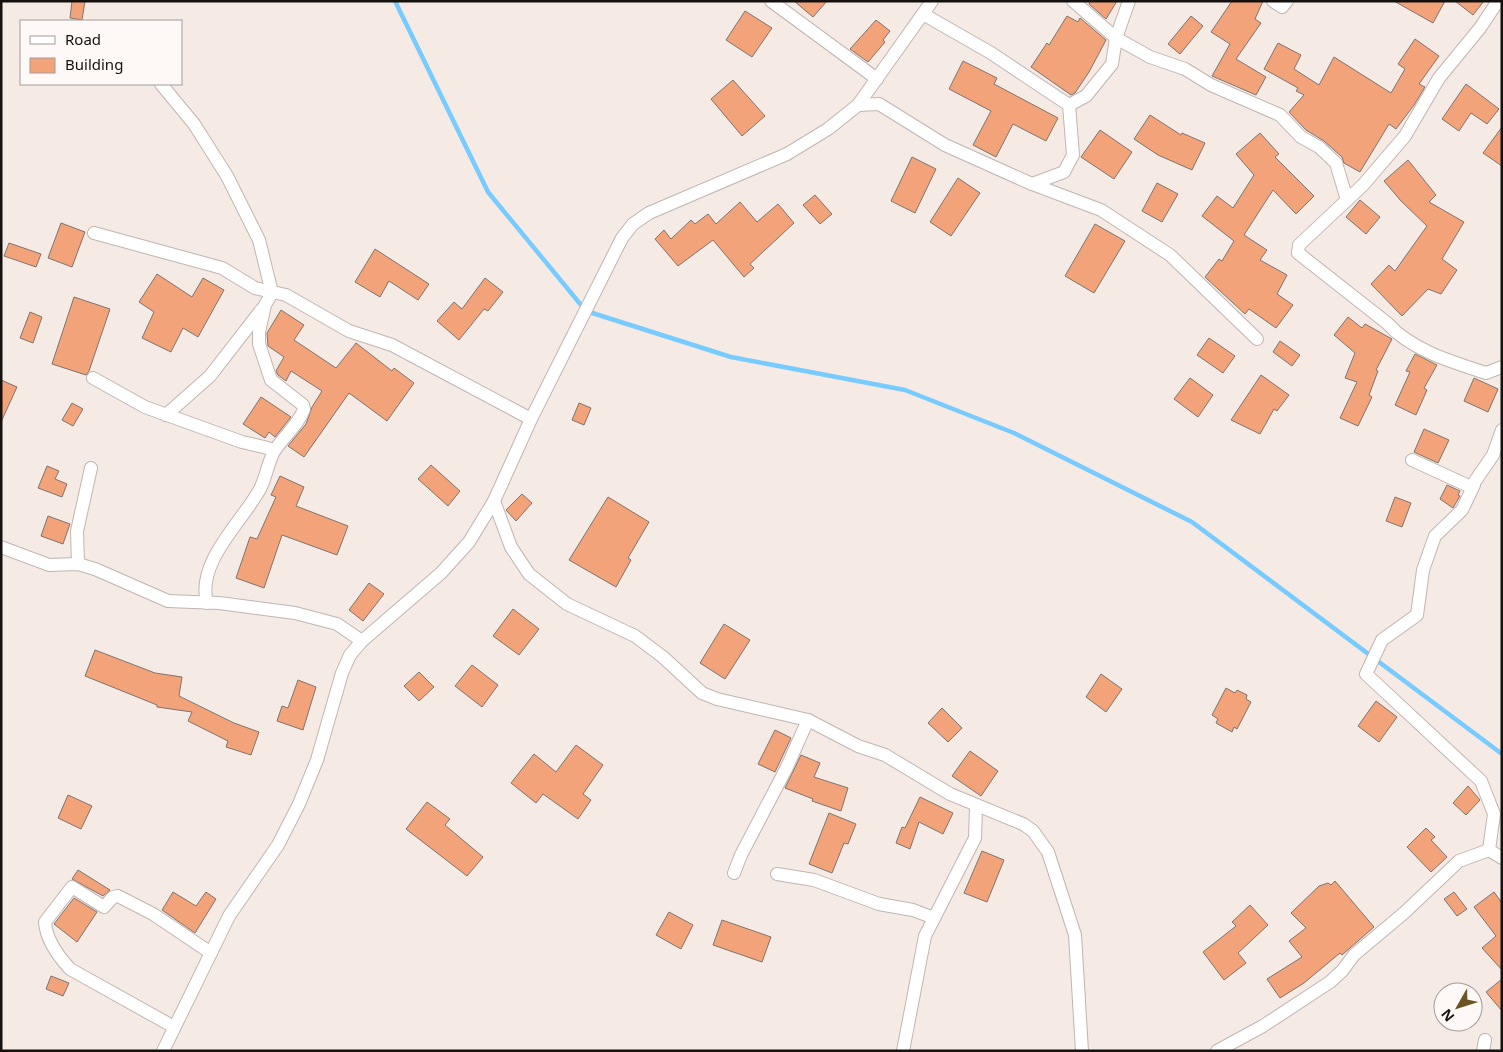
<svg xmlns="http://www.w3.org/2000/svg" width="1503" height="1052" font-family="'Noto Sans',sans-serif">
<rect width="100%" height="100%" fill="#f6eae5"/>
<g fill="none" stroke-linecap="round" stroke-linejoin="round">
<path stroke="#77cbff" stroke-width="4.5" d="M395 1 488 192 586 311 731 357 905 390 1014 433 1192 522 1502 754"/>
</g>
<g fill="#f2a37a" stroke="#7e746f">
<path d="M72 1H85L82 20 70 18Z"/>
<path d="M794 1H827L813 17Z"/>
<path d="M1090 1H1117L1106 19 1089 4Z"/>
<path d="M1232 1H1263L1255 19 1261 23 1236 59 1266 77 1256 95 1212 76 1230 44 1211 32Z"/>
<path d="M1394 1H1445L1433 23Z"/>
<path d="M1455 1H1484L1473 15Z"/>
<path d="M745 11 772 28 752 57 726 40Z"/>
<path d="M1067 16 1078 22 1080 18 1106 40 1089 72 1075 93 1071 95 1031 67 1047 43 1049 45Z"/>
<path d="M1191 16 1203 26 1180 54 1168 44Z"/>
<path d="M876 20 890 31 883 40 885 42 868 62 850 49Z"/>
<path d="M1415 39 1439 56 1419 84 1425 87 1414 105 1396 129 1389 124 1360 172 1344 163 1342 157 1324 141 1306 130 1289 112 1304 95 1296 91 1298 88 1264 69 1278 43 1301 55 1294 69 1319 85 1334 57 1391 93 1405 69 1398 64Z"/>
<path d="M963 61 997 78 994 84 1058 118 1046 141 1013 124 996 157 973 145 991 111 949 89Z"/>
<path d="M733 80 765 116 742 136 711 99Z"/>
<path d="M1466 84 1499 109 1487 124 1471 113 1459 131 1442 119Z"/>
<path d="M1150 115 1181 135 1182 133 1205 143 1192 170 1158 155 1134 139Z"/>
<path d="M1502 127V166L1483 153Z"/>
<path d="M1100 130 1132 152 1114 179 1081 157Z"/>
<path d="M1260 133 1279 154 1275 157 1314 196 1296 214 1273 190 1244 235 1267 250 1260 260 1287 275 1277 294 1293 305 1276 328 1249 309 1245 314 1205 277 1219 259 1222 261 1234 241 1202 216 1217 196 1233 208 1254 175 1236 154Z"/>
<path d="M912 157 936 169 915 213 891 201Z"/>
<path d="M1408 160 1436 195 1429 202 1464 222 1442 259 1457 270 1441 294 1428 289 1402 316 1371 284 1389 265 1395 271 1427 226 1401 201 1384 181Z"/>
<path d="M958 178 980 193 951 236 930 222Z"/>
<path d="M1157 183 1178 194 1162 222 1142 211Z"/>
<path d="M815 195 832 214 820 224 803 205Z"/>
<path d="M1360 200 1380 217 1366 234 1346 217Z"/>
<path d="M740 202 757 222 778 204 794 223 750 264 754 268 744 277 713 240 678 266 655 239 664 230 671 239 691 220 695 224 708 214 716 224Z"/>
<path d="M61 223 85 232 72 267 48 258Z"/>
<path d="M1095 224 1125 241 1094 293 1065 276Z"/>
<path d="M9 243 41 254 36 267 4 256Z"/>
<path d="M375 249 429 284 418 300 389 281 380 297 355 282Z"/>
<path d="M157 274 192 297 203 278 224 290 198 337 183 328 171 352 142 338 154 312 139 302Z"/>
<path d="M485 278 503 292 488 311 484 309 459 340 437 321 454 302 462 309Z"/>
<path d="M74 297 110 309 89 371 86 375 52 364Z"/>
<path d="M281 310 304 325 294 340 336 368 356 343 392 371 394 368 414 383 387 421 349 393 304 457 288 446 306 424 312 407 322 391 291 371 286 381 278 375 276 371 284 357 268 346 267 333Z"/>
<path d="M30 312 42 317 33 343 20 338Z"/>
<path d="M1348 317 1362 328 1365 324 1392 339 1376 370 1378 371 1369 395 1372 397 1358 426 1340 418 1357 382 1345 378 1355 353 1334 335Z"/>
<path d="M1209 338 1235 356 1223 373 1197 355Z"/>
<path d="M1280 341 1300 355 1292 366 1273 352Z"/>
<path d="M1415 354 1437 365 1424 388 1427 390 1416 415 1395 405 1410 372 1406 371Z"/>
<path d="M1261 375 1289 395 1277 411 1274 409 1260 434 1231 420Z"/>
<path d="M1190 378 1213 395 1198 417 1174 399Z"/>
<path d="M1474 378 1498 389 1488 412 1464 401Z"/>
<path d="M1 380 17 387 1 422Z"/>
<path d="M261 397 291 417 275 437 269 432 265 438 243 424Z"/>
<path d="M72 403 83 409 73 426 62 420Z"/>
<path d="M579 403 591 408 584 425 572 420Z"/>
<path d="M1424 429 1449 440 1438 463 1414 452Z"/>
<path d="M431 465 460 491 448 506 418 479Z"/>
<path d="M47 466 59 471 55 479 67 484 62 497 38 488Z"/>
<path d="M280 476 304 487 296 506 348 526 337 555 282 535 264 588 236 578 250 537 257 539 276 497 271 495Z"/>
<path d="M1447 485 1460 491 1458 495 1460 496 1453 508 1440 499Z"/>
<path d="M522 494 532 503 516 521 506 510Z"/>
<path d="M608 497 649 522 628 558 631 560 616 587 569 560Z"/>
<path d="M1395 497 1411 503 1402 527 1386 521Z"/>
<path d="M48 516 70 524 63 544 41 536Z"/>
<path d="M369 583 384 594 363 621 349 610Z"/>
<path d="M513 609 539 629 519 655 493 636Z"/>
<path d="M724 624 750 640 725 679 700 663Z"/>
<path d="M95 650 155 673 182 677 179 696 234 723 259 732 251 755 226 747 228 741 188 721 192 712 157 707V705L85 676Z"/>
<path d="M472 665 498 685 482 707 455 686Z"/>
<path d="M419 672 434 687 419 701 404 686Z"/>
<path d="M1101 674 1122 689 1106 712 1086 697Z"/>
<path d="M298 680 316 687 303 730 277 721 282 706 288 708Z"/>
<path d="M1226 688 1235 693 1237 690 1247 695 1246 699 1251 702 1237 729 1234 727 1232 732 1216 723 1218 719 1212 715Z"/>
<path d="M1376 701 1397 717 1379 742 1358 726Z"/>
<path d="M942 708 962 728 948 742 928 723Z"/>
<path d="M775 730 791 738 775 772 758 764Z"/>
<path d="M576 745 603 765 583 794 591 800 578 819 543 794 536 803 511 783 534 754 556 772Z"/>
<path d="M970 751 998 771 981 796 952 776Z"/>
<path d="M801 755 820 763 814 777 848 788 841 811 812 801 813 799 785 788Z"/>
<path d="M1468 786 1480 800 1466 815 1453 803Z"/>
<path d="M68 795 92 806 81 829 58 818Z"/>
<path d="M920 797 953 813 943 834 919 822 910 849 896 843 902 827 905 828Z"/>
<path d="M427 802 450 819 445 825 483 857 467 876 406 829Z"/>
<path d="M829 813 856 824 848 844 844 843 832 873 809 864Z"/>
<path d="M1426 828 1435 837 1431 840 1447 857 1431 872 1407 847Z"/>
<path d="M982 851 1004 860 987 902 964 893Z"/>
<path d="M78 870 110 890 103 896 72 879Z"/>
<path d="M1335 881 1374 927 1342 955 1340 953 1304 983 1280 998 1267 979 1302 957 1289 941 1306 928 1291 913 1319 886 1328 883 1331 885Z"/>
<path d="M173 892 196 906 206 892 216 899 195 933 162 910Z"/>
<path d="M1454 892 1467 909 1457 916 1444 899Z"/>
<path d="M1494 892 1502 903V970L1482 948 1496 936 1474 907Z"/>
<path d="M74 898 97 912 77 942 54 924Z"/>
<path d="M1250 905 1268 925 1238 953 1246 963 1224 980 1203 952 1236 926 1232 922Z"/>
<path d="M669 912 693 925 681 949 656 935Z"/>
<path d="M722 920 771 937 762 962 713 945Z"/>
<path d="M51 976 69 983 63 996 46 989Z"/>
<path d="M1502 979V1011L1486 992Z"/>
</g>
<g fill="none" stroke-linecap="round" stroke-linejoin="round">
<defs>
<g id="minor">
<path d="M771 1 877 79"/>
<path d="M1073 1 1116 38 1150 57 1185 69 1211 85 1280 115 1301 137 1319 147 1336 163 1347 200"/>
<path d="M1273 1 1282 7 1287 1"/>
<path d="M1498 1 1480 28 1439 78 1405 136 1363 185 1299 245 1298 253 1387 323C1411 350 1452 362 1486 373L1502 367"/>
<path d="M923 14 991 53 1069 105 1073 155 1064 172 1032 184"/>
<path d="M161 84 194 124 227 176 259 240 272 293 265 305 259 332V344L271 380 303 405 304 409C299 424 284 436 275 450 269 458 266 478 260 489 242 522 196 562 207 603"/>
<path d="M858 105 879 104 945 145 1032 184 1101 210 1170 255 1257 339"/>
<path d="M1069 105 1086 96 1112 64 1116 38 1129 1"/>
<path d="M94 233 222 268 255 288 286 295 349 331 392 345 531 419"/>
<path d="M93 378 145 407 242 442 268 448 273 452"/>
<path d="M166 415 210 376 262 309"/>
<path d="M1412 460 1471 487 1493 455 1502 430"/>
<path d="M1474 485 1462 510 1435 536 1423 570 1417 615 1382 640 1366 674 1481 781 1494 814 1489 850"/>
<path d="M494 501 511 547 529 574 567 604 635 636 663 657 702 693 717 699 808 720 858 746 885 755 950 794 1023 824 1033 831 1048 852 1075 935 1082 1051"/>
<path d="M1 547 49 565 78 564 95 569 168 601 219 603 295 613 337 624 362 641"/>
<path d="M78 564 77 531 91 468"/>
<path d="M734 873 741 855 786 769 808 720"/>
<path d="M777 874 814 880 879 904 913 910 934 918"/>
<path d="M174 1027 70 969C59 957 46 939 45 922L72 887 104 907 113 897 118 896 153 914 211 953"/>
<path d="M163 1051 229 916 278 845 299 804 317 760 342 673 350 655 362 641 441 573 469 542 494 501 531 419 622 238 633 224 649 213 787 154 828 129 858 105 932 1"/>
<path d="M903 1051 925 936 975 838 976 807"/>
<path d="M1217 1051 1263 1026 1330 982 1342 971 1354 955 1404 913 1459 861 1489 850 1502 858"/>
<path d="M1483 1051 1485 1040"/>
</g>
</defs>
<use href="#minor" stroke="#c0b5b0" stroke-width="14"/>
<use href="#minor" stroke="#fff" stroke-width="12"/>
</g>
<rect width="1503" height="1052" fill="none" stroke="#15110f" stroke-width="5"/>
<rect x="20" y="20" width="162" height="65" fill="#fef9f7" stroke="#a19c9a"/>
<rect x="30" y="36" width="25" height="8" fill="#ffffff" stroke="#a19c9a"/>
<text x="65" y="45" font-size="15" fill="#15110f">Road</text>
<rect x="30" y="58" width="25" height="15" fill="#f2a37a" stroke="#a19c9a"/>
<text x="65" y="70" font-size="15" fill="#15110f">Building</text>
<g transform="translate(1458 1007) rotate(231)"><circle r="24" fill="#fef9f7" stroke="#a19c9a"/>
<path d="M0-4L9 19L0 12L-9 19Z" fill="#6c5525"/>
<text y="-8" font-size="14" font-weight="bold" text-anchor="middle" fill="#15110f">N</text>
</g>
</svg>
